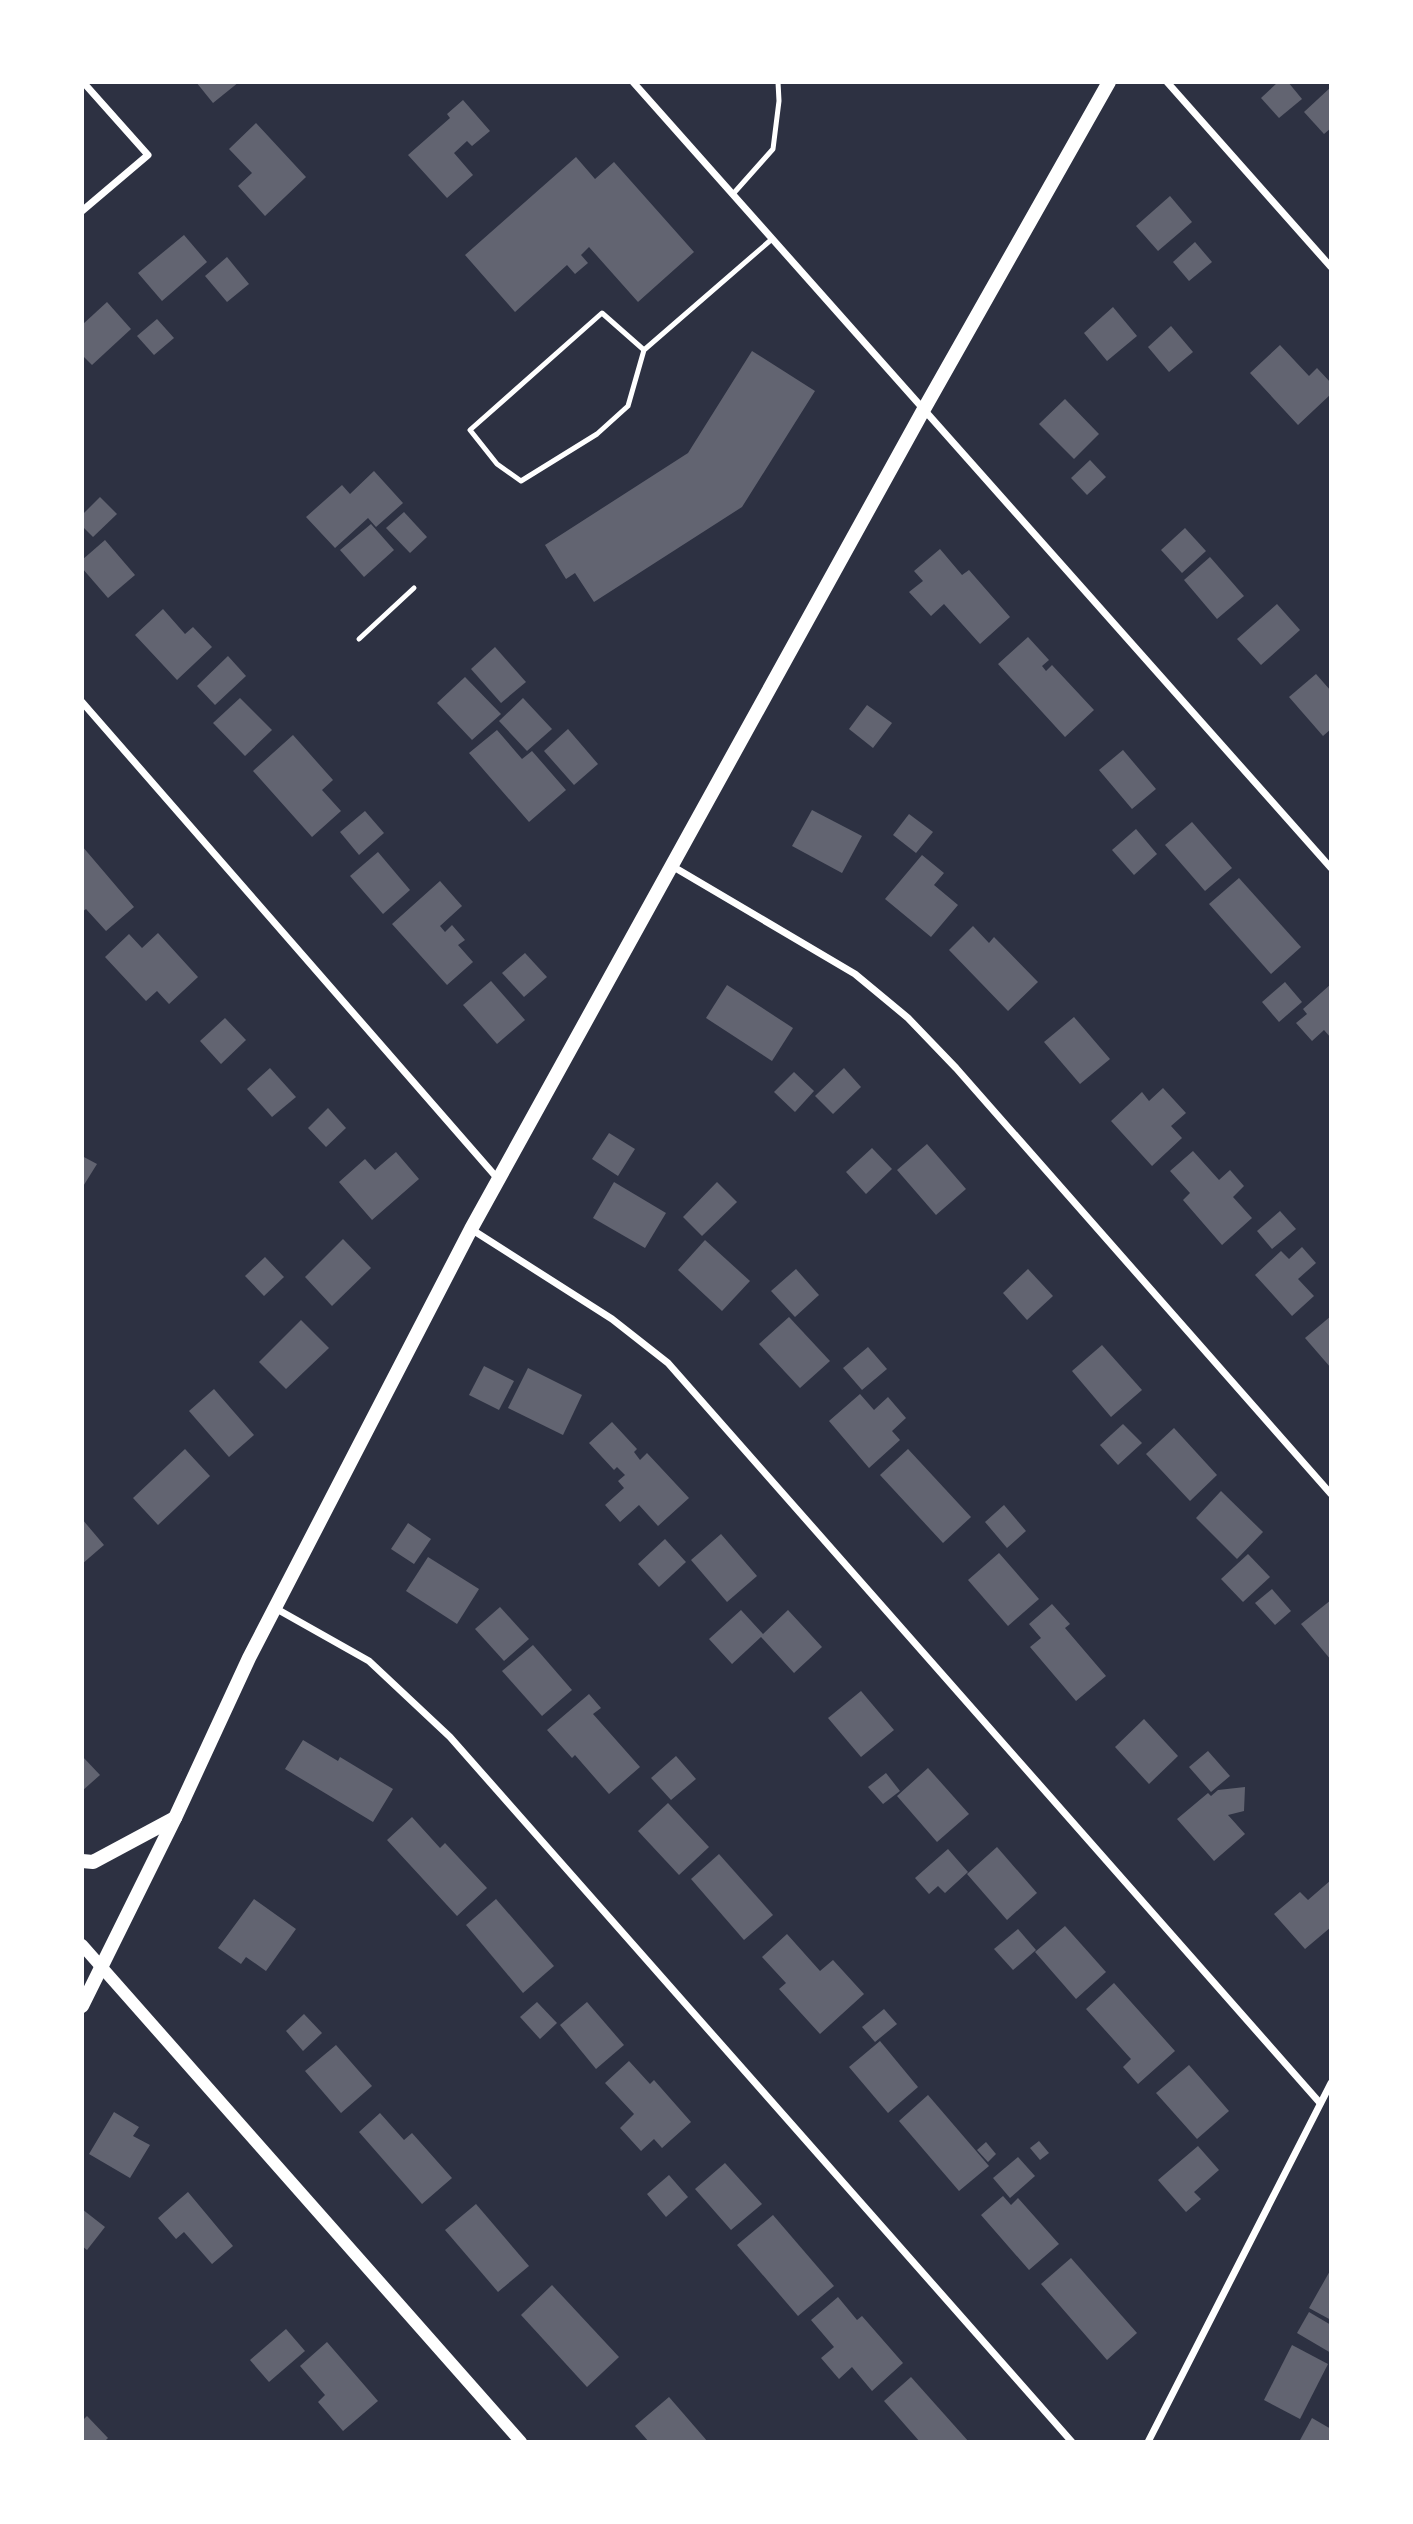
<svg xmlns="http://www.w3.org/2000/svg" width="1413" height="2524" font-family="Montserrat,sans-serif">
<rect width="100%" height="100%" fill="#2d3142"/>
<g fill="#626471">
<path d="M196 82H239L213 103Z"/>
<path d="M1278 82H1288L1302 99 1279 118 1261 98Z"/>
<path d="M1331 87V128L1324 134 1304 112Z"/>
<path d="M463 100 490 131 472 146 467 141 454 153 473 175 447 198 408 155 450 118 447 114Z"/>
<path d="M256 123 306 177 265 216 238 186 252 173 229 149Z"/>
<path d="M576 157 595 179 614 162 694 252 638 302 589 247 581 255 588 263 575 274 567 265 515 312 465 255Z"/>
<path d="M1170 196 1192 222 1158 251 1136 226Z"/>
<path d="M184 235 207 262 162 301 138 273Z"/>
<path d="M1195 242 1212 262 1189 281 1173 262Z"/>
<path d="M227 257 249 284 227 302 205 276Z"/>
<path d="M107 302 131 329 92 365 82 355V325Z"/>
<path d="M1113 307 1137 336 1107 361 1084 333Z"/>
<path d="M157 319 174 338 154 355 137 336Z"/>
<path d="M1171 326 1193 352 1169 372 1148 347Z"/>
<path d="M1280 345 1309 376 1317 368 1331 383V394L1298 425 1250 373Z"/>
<path d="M752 351 815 391 742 507 594 602 575 573 566 579 545 545 688 453Z"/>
<path d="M1065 399 1099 434 1074 459 1039 424Z"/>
<path d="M1090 460 1106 477 1087 495 1071 478Z"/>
<path d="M374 471 403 503 376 527 368 518 335 548 306 517 342 485 350 494Z"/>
<path d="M100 497 117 514 93 537 82 526V515Z"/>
<path d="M404 512 427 537 410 553 386 528Z"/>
<path d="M371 524 394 550 364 577 340 550Z"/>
<path d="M1185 528 1206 551 1182 573 1161 550Z"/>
<path d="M105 540 135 575 108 598 82 568V560Z"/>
<path d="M940 549 962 575 969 570 1010 617 980 644 944 604 931 616 909 592 923 581 914 571Z"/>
<path d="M1210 557 1244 596 1217 619 1184 580Z"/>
<path d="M1277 604 1300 630 1261 665 1237 639Z"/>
<path d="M163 609 185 634 193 627 212 647 177 680 135 635Z"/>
<path d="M1028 637 1049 660 1042 666 1046 671 1052 665 1094 710 1065 737 998 664Z"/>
<path d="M495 647 526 682 501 703 471 669Z"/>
<path d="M228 656 246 676 215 705 197 686Z"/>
<path d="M1316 674 1331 691V729L1323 736 1289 697Z"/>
<path d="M465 677 501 714 472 740 437 703Z"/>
<path d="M240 698 272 730 245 756 213 723Z"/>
<path d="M523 698 552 729 527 751 499 721Z"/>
<path d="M867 705 892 723 873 748 849 729Z"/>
<path d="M568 729 598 764 574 785 544 751Z"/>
<path d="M497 730 522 759 532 751 566 790 529 822 469 753Z"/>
<path d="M293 735 333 780 322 790 341 811 312 837 253 771Z"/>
<path d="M1123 750 1156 789 1132 809 1099 770Z"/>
<path d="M812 810 862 836 842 873 792 846Z"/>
<path d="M365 811 384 833 359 855 340 832Z"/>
<path d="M909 814 933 832 916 853 893 835Z"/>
<path d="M1192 822 1232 868 1205 891 1165 845Z"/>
<path d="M1136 829 1157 854 1134 875 1112 850Z"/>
<path d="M82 846 134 907 106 931 86 909 82 912Z"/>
<path d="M378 852 410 890 383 914 350 876Z"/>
<path d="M922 855 944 873 934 885 958 905 931 937 885 899Z"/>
<path d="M1239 878 1301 947 1271 974 1209 904Z"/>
<path d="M440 881 462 906 440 926 445 932 452 925 465 940 458 945 473 962 447 985 392 924Z"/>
<path d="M973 926 989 943 994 937 1038 982 1008 1011 949 950Z"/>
<path d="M158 933 198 977 169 1004 157 991 146 1001 105 957 129 934 142 948Z"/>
<path d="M525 953 547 977 524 997 502 973Z"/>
<path d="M491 981 525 1020 497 1044 463 1005Z"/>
<path d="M1285 982 1302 1002 1279 1022 1262 1002Z"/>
<path d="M1331 984V1038L1324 1030 1312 1041 1296 1023 1307 1014 1303 1009Z"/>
<path d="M727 985 793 1028 772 1061 706 1018Z"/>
<path d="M1074 1017 1110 1059 1080 1084 1044 1042Z"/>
<path d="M225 1018 246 1040 221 1064 200 1041Z"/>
<path d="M270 1068 296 1097 272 1117 247 1089Z"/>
<path d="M844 1068 861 1087 833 1114 815 1096Z"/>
<path d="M794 1072 814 1091 795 1112 774 1092Z"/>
<path d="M1163 1088 1186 1113 1171 1126 1182 1138 1152 1166 1111 1121 1142 1092 1149 1101Z"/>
<path d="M328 1108 346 1128 326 1147 308 1128Z"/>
<path d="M609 1133 635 1149 618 1176 592 1159Z"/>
<path d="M927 1144 966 1189 936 1215 897 1170Z"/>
<path d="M872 1148 892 1169 866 1194 846 1172Z"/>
<path d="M1193 1151 1219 1180 1230 1170 1244 1186 1233 1197 1252 1218 1222 1245 1183 1200 1190 1193 1170 1171Z"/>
<path d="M396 1152 419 1179 372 1220 339 1182 365 1159 375 1170Z"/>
<path d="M82 1156 97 1164 82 1188Z"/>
<path d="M614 1182 666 1213 645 1248 593 1218Z"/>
<path d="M717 1182 737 1202 702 1236 683 1217Z"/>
<path d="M1280 1211 1296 1229 1272 1249 1257 1231Z"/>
<path d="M343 1239 371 1268 332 1306 305 1277Z"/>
<path d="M705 1240 750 1281 722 1311 678 1270Z"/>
<path d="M1302 1247 1316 1263 1298 1279 1314 1296 1292 1316 1255 1275 1281 1251 1289 1259Z"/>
<path d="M265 1257 284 1277 264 1296 245 1276Z"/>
<path d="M796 1269 819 1295 795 1317 771 1291Z"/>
<path d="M1028 1269 1053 1296 1027 1320 1003 1293Z"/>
<path d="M1331 1316V1368L1305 1338Z"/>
<path d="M789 1317 830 1361 800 1388 759 1344Z"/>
<path d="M301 1320 329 1348 286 1389 259 1362Z"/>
<path d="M1102 1345 1142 1390 1111 1417 1072 1371Z"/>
<path d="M868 1347 887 1369 862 1390 843 1368Z"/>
<path d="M484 1366 514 1381 499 1410 469 1395Z"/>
<path d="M528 1368 582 1395 563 1435 508 1408Z"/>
<path d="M214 1389 254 1435 229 1457 189 1411Z"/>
<path d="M860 1394 874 1410 888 1397 906 1418 892 1431 900 1440 869 1468 829 1421Z"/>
<path d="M612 1422 637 1449 634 1452 640 1460 647 1453 689 1498 658 1526 639 1505 620 1522 605 1505 624 1488 618 1481 625 1475 617 1467 614 1470 589 1443Z"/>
<path d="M1123 1424 1142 1443 1118 1465 1100 1445Z"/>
<path d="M1174 1428 1217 1475 1190 1501 1146 1454Z"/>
<path d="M185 1449 210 1476 158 1525 133 1498Z"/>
<path d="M908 1449 971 1517 943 1543 880 1475Z"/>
<path d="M1221 1491 1263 1532 1237 1559 1196 1518Z"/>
<path d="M1004 1505 1026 1531 1007 1548 985 1522Z"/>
<path d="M82 1519 104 1545 82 1564Z"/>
<path d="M408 1523 431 1539 414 1564 391 1549Z"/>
<path d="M721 1534 757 1576 727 1602 691 1560Z"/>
<path d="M665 1539 686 1562 659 1587 638 1564Z"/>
<path d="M999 1553 1039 1599 1008 1626 968 1580Z"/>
<path d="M1248 1554 1270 1577 1243 1602 1221 1579Z"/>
<path d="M428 1557 479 1589 457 1624 406 1591Z"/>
<path d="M1272 1589 1291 1611 1275 1625 1255 1603Z"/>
<path d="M1331 1600V1660L1301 1624Z"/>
<path d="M1052 1604 1070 1624 1065 1628 1106 1676 1076 1701 1030 1647 1041 1638 1029 1624Z"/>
<path d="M500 1607 529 1639 504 1661 475 1629Z"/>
<path d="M741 1610 763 1634 788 1610 822 1647 794 1673 761 1637 732 1664 709 1639Z"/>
<path d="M533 1645 572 1690 542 1716 502 1671Z"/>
<path d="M861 1691 894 1730 861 1757 828 1718Z"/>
<path d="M589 1694 601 1708 593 1714 640 1767 609 1794 575 1755 572 1758 547 1730Z"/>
<path d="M1144 1719 1178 1756 1149 1784 1115 1747Z"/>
<path d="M303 1740 338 1761 340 1757 393 1789 373 1822 285 1769Z"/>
<path d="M1208 1751 1230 1776 1211 1792 1189 1767Z"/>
<path d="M82 1756 100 1775 82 1791Z"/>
<path d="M676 1756 696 1779 671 1800 651 1778Z"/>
<path d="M928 1768 969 1814 937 1842 897 1796Z"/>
<path d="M886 1773 900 1791 883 1804 868 1787Z"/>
<path d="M1245 1787 1244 1811 1228 1815 1245 1834 1214 1861 1177 1819 1208 1793 1211 1796 1218 1790Z"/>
<path d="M668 1803 709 1847 679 1875 638 1831Z"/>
<path d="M412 1817 440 1848 445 1843 487 1888 457 1916 387 1840Z"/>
<path d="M997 1847 1037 1893 1007 1920 967 1874Z"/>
<path d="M948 1849 968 1872 945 1893 938 1886 929 1894 915 1878Z"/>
<path d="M719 1854 773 1915 744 1940 691 1879Z"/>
<path d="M1331 1880V1927L1305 1949 1274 1914 1300 1892 1308 1900Z"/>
<path d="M254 1899 296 1929 266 1971 246 1957 241 1964 218 1948Z"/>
<path d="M496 1899 554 1966 523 1993 466 1925Z"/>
<path d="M1065 1926 1106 1972 1076 1999 1035 1952Z"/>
<path d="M1018 1929 1036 1950 1013 1970 994 1949Z"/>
<path d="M787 1934 820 1971 833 1960 864 1994 820 2034 779 1989 786 1983 762 1957Z"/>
<path d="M1114 1983 1175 2051 1138 2084 1123 2067 1131 2059 1086 2009Z"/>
<path d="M537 2002 557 2023 540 2039 520 2017Z"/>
<path d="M587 2002 624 2045 596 2069 560 2025Z"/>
<path d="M884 2009 897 2024 875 2042 862 2027Z"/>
<path d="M304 2014 322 2033 303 2051 286 2031Z"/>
<path d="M880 2041 918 2087 888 2113 849 2067Z"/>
<path d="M336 2045 372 2086 341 2113 305 2071Z"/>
<path d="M629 2061 650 2084 654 2080 691 2122 662 2148 654 2139 641 2151 620 2128 634 2114 605 2083Z"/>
<path d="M1189 2065 1229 2111 1197 2139 1156 2093Z"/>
<path d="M928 2095 989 2166 959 2191 899 2121Z"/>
<path d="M114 2112 139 2127 133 2136 150 2145 130 2178 89 2154Z"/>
<path d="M380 2113 404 2140 412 2133 452 2178 422 2204 359 2132Z"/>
<path d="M1039 2141 1049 2153 1040 2160 1030 2148Z"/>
<path d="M986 2142 996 2154 988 2162 977 2150Z"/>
<path d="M1198 2146 1219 2170 1194 2192 1201 2199 1186 2212 1158 2180Z"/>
<path d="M1018 2157 1035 2176 1010 2198 993 2178Z"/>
<path d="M725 2163 762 2204 731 2230 695 2189Z"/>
<path d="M669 2175 688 2197 666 2217 647 2194Z"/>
<path d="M188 2192 233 2246 212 2264 184 2232 176 2239 158 2218Z"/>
<path d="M1003 2196 1011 2205 1018 2198 1059 2244 1029 2270 981 2215Z"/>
<path d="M476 2204 529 2266 498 2292 445 2230Z"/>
<path d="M82 2209 105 2227 87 2250 82 2246Z"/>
<path d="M773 2215 834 2286 798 2316 737 2245Z"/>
<path d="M1071 2258 1137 2333 1107 2360 1041 2284Z"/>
<path d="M1331 2269V2320L1309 2308Z"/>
<path d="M552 2285 619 2357 587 2387 521 2315Z"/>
<path d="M838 2297 857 2320 862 2316 903 2363 872 2391 852 2367 839 2379 821 2358 834 2347 811 2320Z"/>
<path d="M1309 2312 1331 2325V2353L1297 2333Z"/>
<path d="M286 2329 305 2351 269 2382 250 2360Z"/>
<path d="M327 2342 378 2401 343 2431 318 2402 325 2395 300 2366Z"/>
<path d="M1292 2345 1328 2364 1300 2419 1264 2400Z"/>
<path d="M911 2377 969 2442H920L884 2401Z"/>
<path d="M669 2397 708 2442H649L635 2426Z"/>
<path d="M87 2416 108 2438 104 2442H82V2421Z"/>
<path d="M1312 2418 1331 2429V2442H1299Z"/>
</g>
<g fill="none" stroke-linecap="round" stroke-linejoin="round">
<g stroke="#fff" stroke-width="5">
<path d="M733 194 773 149 779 101 778 82"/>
<path d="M644 350 602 313 470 430 497 464 521 481 597 434 628 406 644 350 772 239"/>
<path d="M359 639 414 588"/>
</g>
<g stroke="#fff" stroke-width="7">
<path d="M633 82 1331 868"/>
<path d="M1167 82 1331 267"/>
<path d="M82 211 148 155 83 82"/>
<path d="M82 702 498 1179"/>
<path d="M672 866 855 974 908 1018 956 1068 1331 1494"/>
<path d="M471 1229 612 1319 668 1363 1320 2103"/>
<path d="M275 1608 369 1661 450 1737 1072 2442"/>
<path d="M1148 2442 1331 2083"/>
</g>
<path stroke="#fff" stroke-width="12" d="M82 1945 521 2442"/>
<g stroke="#fff" stroke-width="14">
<path d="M82 1861 93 1862 175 1818"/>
<path d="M82 2006 175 1818 249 1658 471 1229 924 409 1109 82"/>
</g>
</g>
<rect width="1413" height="2524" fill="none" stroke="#ffffff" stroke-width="168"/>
</svg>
